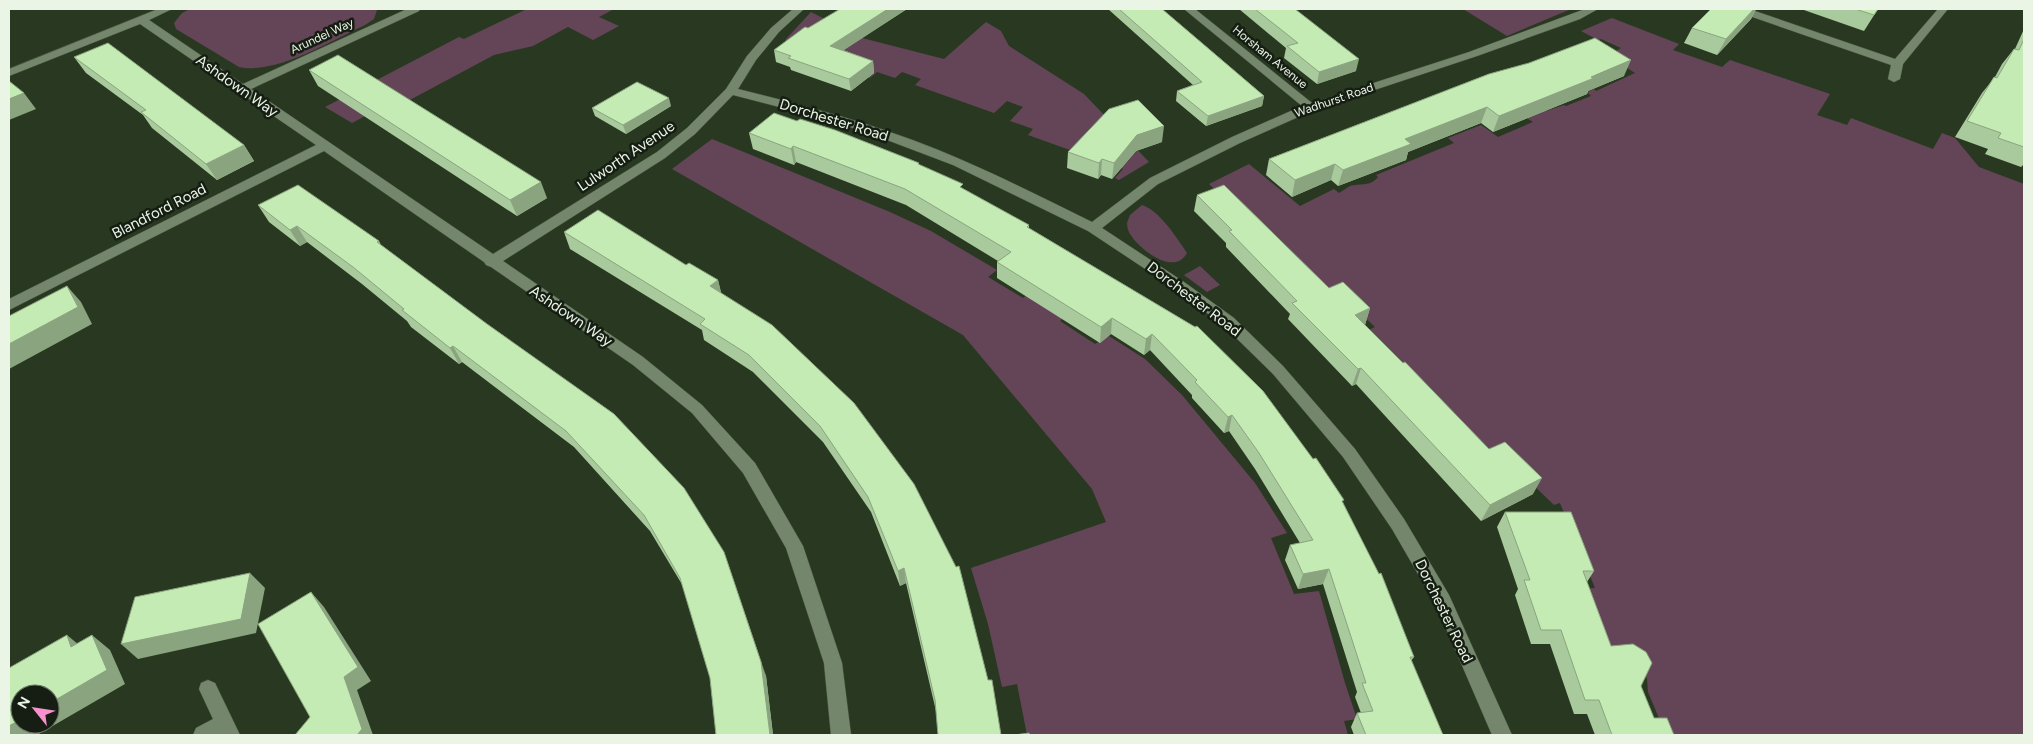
<svg xmlns="http://www.w3.org/2000/svg" width="2033" height="744" font-family="Figtree,sans-serif">
<rect width="100%" height="100%" fill="#293921"/>
<g fill="#644557">
<path d="M190 9H377V10L374 19 365 25C331 41 275 75 239 67L176 29 174 23 182 13Z"/>
<path d="M527 9H614L599 17 619 26 593 40 568 27 533 46 494 55 406 102 397 99 352 123 325 107 459 37 464 39Z"/>
<path d="M1463 9H1571L1507 36Z"/>
<path d="M811 12 862 38 944 59 986 22 1001 31 1009 46 1084 94 1149 162 1119 180 1115 178 1123 169 1028 135 1033 129 1010 121 1023 107 1007 101 994 113 915 85 921 79 902 72 895 78 877 72 870 78 834 65 781 57 786 39Z"/>
<path d="M1612 18 1679 44 1673 50 1722 67 1730 60 1830 94 1817 115 1847 125 1851 118 1933 149 1942 133 1955 138 1979 167 2024 184V735H1666L1648 692 1647 679 1634 649 1602 650 1580 589 1595 588 1560 503 1554 505 1496 449 1482 457 1358 335 1375 327 1335 289 1322 295 1209 184 1249 164 1300 206 1334 189 1339 193C1343 191 1346 188 1350 186 1360 183 1370 187 1378 177L1376 175 1454 143 1448 138 1481 125 1498 137 1533 122 1523 116 1543 109 1546 111 1564 105 1566 106 1591 96 1587 92 1594 89 1596 91 1635 73 1608 56 1621 48 1601 39 1598 40 1581 31Z"/>
<path d="M712 139 890 212 931 231 997 270 988 277 1023 298 1032 291 1067 314 1060 321 1095 344 1109 336 1145 359 1182 395 1255 483 1287 533 1271 538 1294 594 1319 591 1345 683 1357 719 1344 721 1348 735H1027L1017 684 1002 687 988 624 971 568 1106 522 1092 489 963 335 672 169Z"/>
<path d="M1142 205C1159 210 1177 238 1187 253 1174 277 1139 249 1130 234 1128 231 1127 226 1127 223L1130 215Z"/>
<path d="M1200 266 1220 285 1207 292 1184 275Z"/>
</g>
<g fill="none" stroke-linecap="round" stroke-linejoin="round">
<defs>
<g id="minor">
<path d="M158 9H172L149 20 243 84 407 9H420L419 11 251 89 493 254 657 152 687 128 726 89 747 56 771 28 793 9H804L779 32 756 60 738 89C814 108 890 128 962 160 1006 179 1049 201 1092 222L1150 178 1232 137 1302 106 1184 9H1195L1312 103 1469 52 1585 9H1598L1580 19 1477 56 1314 110 1240 143 1158 184 1102 228 1184 282 1234 318 1283 366 1355 449 1404 519 1449 595 1512 735H1492L1436 605 1392 529 1343 457 1273 374 1224 326 1174 288 1088 231 953 165 866 132 814 116 733 95 695 134 665 158 503 261 643 357 702 405 755 463 803 546 842 663 851 735H831L824 663 786 548 743 473 692 413 633 365 491 267 486 265 484 262 324 151 9 310V299L316 145 140 24 9 76V69Z"/>
<path d="M1734 9H1749L1895 59 1938 9H1948L1903 64 1900 79 1894 82 1888 79 1891 65 1735 11Z"/>
<path d="M208 680 215 683 240 735H193L196 728 213 719 199 689 201 683Z"/>
</g>
</defs>
<use href="#minor" stroke="#495742" stroke-width="1"/>
<use href="#minor" fill="#74876c" fill-rule="evenodd"/>
</g>
<g fill="#a9ca9c">
<path d="M907 9 843 50 873 61 874 73 851 91 791 70 790 67 776 62 774 50 808 28Z"/>
<path d="M1108 9H1162L1264 96 1262 106 1206 126 1176 101 1177 91 1193 85Z"/>
<path d="M1239 9H1295L1356 71 1317 84 1284 58 1286 48Z"/>
<path d="M1711 9H1760L1759 10 1756 9 1751 19 1717 55 1684 43 1692 28Z"/>
<path d="M1801 9H1878L1864 31Z"/>
<path d="M2024 29V164L2021 167 1985 154 1988 149 1955 137 1982 93 1995 77 2002 64 2014 49H2015Z"/>
<path d="M74 57 244 145 254 161 217 180 152 128 143 115 86 73Z"/>
<path d="M309 70 547 198 517 216 318 86Z"/>
<path d="M1489 74 1624 76 1588 91 1587 94 1493 132 1481 123 1408 152 1406 160 1338 186 1331 180 1292 197 1266 175 1269 159Z"/>
<path d="M671 106 626 134 595 116 592 108Z"/>
<path d="M749 133 919 163V165L1029 225V228L1195 327 1343 503 1414 657 1411 661 1443 735H1354L1351 727 1357 713H1361L1355 697 1357 692 1323 584 1298 589 1285 560 1290 545 1300 543 1255 469 1229 431 1224 433 1192 398V395L1150 350 1144 355 1111 334 1100 343 997 278V262L998 261 906 205 796 162 794 165 753 149Z"/>
<path d="M1162 142 1136 151 1112 179 1101 175 1098 179 1067 168 1068 152Z"/>
<path d="M1197 195 1329 288 1370 308 1365 325 1533 494 1481 521 1356 384 1352 386 1288 319 1290 314 1226 247V243L1194 211Z"/>
<path d="M258 205 379 241 381 245 487 324 614 414 766 676 773 735H716L710 678 683 586 650 531 574 447 462 362 459 364 411 327 407 321 362 284 307 242 300 246 269 222Z"/>
<path d="M564 232 686 265 718 280 721 293 914 484 936 711 906 583 900 586 871 512 823 442 753 372 704 340 702 330 570 249Z"/>
<path d="M1505 512 1594 571 1587 582 1611 646 1641 686 1654 718 1674 735H1595L1587 714H1574L1550 644H1531L1515 595 1518 589 1497 527Z"/>
</g>
<g fill="#8aa47f">
<path d="M888 9H907L832 58 830 46Z"/>
<path d="M1754 9H1756L1751 19 1717 55 1726 39Z"/>
<path d="M1359 59 1356 71 1317 84 1319 72Z"/>
<path d="M1631 60 1624 76 1588 91 1587 94 1493 132 1499 116Z"/>
<path d="M873 61 874 73 851 91 849 79Z"/>
<path d="M24 93 36 109 9 120V99Z"/>
<path d="M1264 96 1262 106 1206 126 1208 116Z"/>
<path d="M669 98 671 106 626 134 623 125Z"/>
<path d="M1487 107 1481 123 1408 152 1406 160 1338 186 1343 170 1405 139Z"/>
<path d="M1164 126 1162 142 1136 151 1112 179 1114 163 1137 135Z"/>
<path d="M244 145 254 161 217 180 206 164Z"/>
<path d="M793 146 796 162 794 165 791 149Z"/>
<path d="M1102 159 1101 175 1098 179 1099 163Z"/>
<path d="M1335 164 1331 180 1292 197 1295 180Z"/>
<path d="M541 182 547 198 517 216 510 200Z"/>
<path d="M297 226 307 242 300 246 290 230Z"/>
<path d="M718 280 722 296 710 286Z"/>
<path d="M67 286 81 302 92 324 9 369V344Z"/>
<path d="M1370 308 1365 325 1349 331 1355 315Z"/>
<path d="M1112 318 1111 334 1100 343 1101 327Z"/>
<path d="M1152 334 1150 350 1144 355 1146 339Z"/>
<path d="M453 346 462 362 459 364 450 348Z"/>
<path d="M1361 368 1356 384 1352 386 1358 369Z"/>
<path d="M1232 415 1229 431 1224 433 1228 417Z"/>
<path d="M1542 478 1533 494 1481 521 1490 505Z"/>
<path d="M724 552 766 676 773 735H770Z"/>
<path d="M904 568 906 583 900 586 898 571Z"/>
<path d="M1329 569 1323 584 1298 589 1303 574Z"/>
<path d="M250 573 265 588 256 633 138 659 121 644Z"/>
<path d="M311 592 324 607 371 681 357 690 373 735H357Z"/>
<path d="M67 635 85 650 71 647Z"/>
<path d="M92 635 110 650 125 684 37 735H9V726L20 720V724H50V703Z"/>
</g>
<g fill="#c5ebb5" stroke="#8aa47f">
<path d="M840 9H888L830 46 873 61 849 79 788 58 791 56 774 50 805 27 808 28Z"/>
<path d="M1119 9H1162L1264 96 1208 116 1177 91 1202 82Z"/>
<path d="M1255 9H1295L1359 59 1319 72 1287 46 1298 43Z"/>
<path d="M1711 9H1754L1726 39 1692 28Z"/>
<path d="M1855 9H1878L1874 15Z"/>
<path d="M1595 38 1631 60 1591 77 1594 78 1499 116 1487 107 1405 139 1411 144 1343 170 1335 164 1295 180 1269 159 1489 74 1529 63Z"/>
<path d="M2024 39V147L1998 138 2001 133 1967 121 1994 77 1997 78 2014 49 2019 50Z"/>
<path d="M108 43 244 145 206 164 141 112 146 110 74 57Z"/>
<path d="M338 55 541 182 510 200 309 70Z"/>
<path d="M9 81 24 93 9 99Z"/>
<path d="M637 82 669 98 623 125 592 108Z"/>
<path d="M1138 100 1164 126 1137 135 1114 163 1102 159 1099 163 1068 152 1109 109Z"/>
<path d="M774 113 797 121 800 119 835 130 919 163 918 164 963 184 960 187 1029 225 1027 227 1195 327 1197 326 1263 391 1313 459 1316 458 1344 500 1342 501 1379 574 1381 573 1414 657H1410L1443 735H1366L1357 713 1373 711 1362 683H1366L1329 569 1303 574 1290 545 1313 540 1259 453 1232 415 1228 417 1195 382 1197 380 1152 334 1146 339 1112 318 1101 327 997 262 1011 252 905 189 793 146 791 149 749 133Z"/>
<path d="M298 185 379 241 377 242 487 324 614 414 684 488 724 552 761 662 770 735H716L710 678 680 578 644 515 566 431 453 346 450 348 402 310 404 309 353 267 297 226 290 230 258 205Z"/>
<path d="M1224 185 1329 288 1343 282 1370 308 1355 315 1403 363 1405 362 1489 449 1505 442 1542 478 1490 505 1361 368 1358 369 1292 303 1297 301 1229 231 1232 230 1197 195Z"/>
<path d="M598 210 686 265 689 263 718 280 710 286 772 325 854 403 914 484 956 567 959 566 988 680H992L1001 735H938L935 700 904 568 898 571 868 497 820 426 749 355 700 324 705 319 564 232Z"/>
<path d="M67 286 78 307 9 344V316Z"/>
<path d="M1505 512H1571L1594 571H1583L1611 646 1633 644 1646 652 1652 663 1641 686 1654 718H1667L1674 735H1612L1599 700H1585L1561 630H1541L1524 580H1530Z"/>
<path d="M250 573 241 619 121 644 135 597Z"/>
<path d="M311 592 358 667 344 677 362 729 357 735H295L310 717 258 624Z"/>
<path d="M67 635 71 647 92 635 107 670 50 703V694H20V720L9 726V668Z"/>
<path d="M1029 733 1030 735H1014Z"/>
</g>
<g text-anchor="middle" stroke-width="5" stroke-linejoin="round" paint-order="stroke">
<g font-size="12" fill="#eaf5e6" stroke="#161e13">
<text transform="translate(322 36) rotate(-25)" y="4">Arundel Way</text>
<text transform="translate(1270 57) rotate(39)" y="4">Horsham Avenue</text>
<text transform="translate(1334 100) rotate(-19)" y="4">Wadhurst Road</text>
</g>
<g font-size="15" fill="#eaf5e6" stroke="#161e13">
<text transform="translate(237 86) rotate(35)" y="5">Ashdown Way</text>
<text transform="translate(834 120) rotate(17)" y="5">Dorchester Road</text>
<text transform="translate(626 156) rotate(-34)" y="5">Lulworth Avenue</text>
<text transform="translate(159 211) rotate(-27)" y="5">Blandford Road</text>
<text transform="translate(1194 299) rotate(37)" y="5">Dorchester Road</text>
<text transform="translate(571 316) rotate(34)" y="5">Ashdown Way</text>
<text transform="translate(1444 611) rotate(64)" y="5">Dorchester Road</text>
</g>
</g>
<rect width="2033" height="744" fill="none" stroke="#eaf5e6" stroke-width="20"/>
<g transform="translate(35 709) rotate(300)"><circle r="24" fill="#161e13" stroke="#6b7467"/>
<path d="M0-4L9 19L0 12L-9 19Z" fill="#f790cd"/>
<text y="-8" font-size="14" font-weight="bold" text-anchor="middle" fill="#eaf5e6">N</text>
</g>
</svg>
